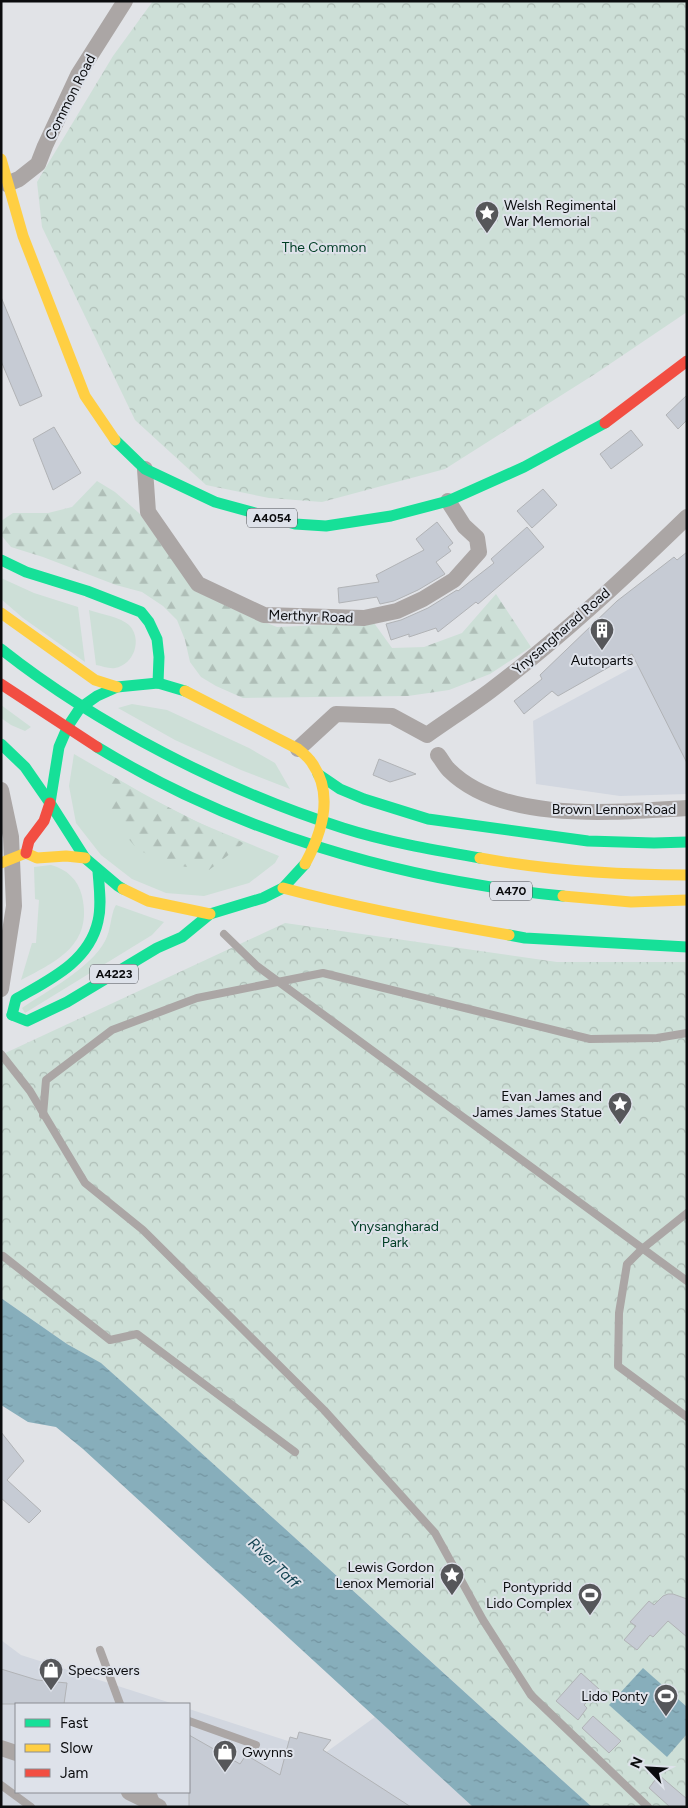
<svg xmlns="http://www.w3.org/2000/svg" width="688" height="1808" font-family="Figtree,sans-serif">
<defs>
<pattern id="forest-firs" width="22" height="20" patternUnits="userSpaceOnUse" patternTransform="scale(1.25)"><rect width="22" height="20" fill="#cddfd7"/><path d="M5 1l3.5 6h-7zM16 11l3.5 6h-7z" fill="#afbeb7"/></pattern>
<pattern id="park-crowns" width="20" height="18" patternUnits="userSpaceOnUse" patternTransform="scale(1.25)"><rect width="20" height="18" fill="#cddfd7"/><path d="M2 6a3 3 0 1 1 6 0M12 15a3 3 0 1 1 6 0" fill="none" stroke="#afbeb7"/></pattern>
<pattern id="water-ripples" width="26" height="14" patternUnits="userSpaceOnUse" patternTransform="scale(1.25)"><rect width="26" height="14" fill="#87aebb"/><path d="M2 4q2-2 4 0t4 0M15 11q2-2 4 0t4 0" fill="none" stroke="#7394a0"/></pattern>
</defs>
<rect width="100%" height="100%" fill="#e1e3e7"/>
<g fill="#d2d7e0">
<path d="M687 638V794L620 796 536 784 533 721Z"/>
<path d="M1 1640 21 1655 174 1704H16V1792H189V1709L325 1753 375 1717 473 1807H1Z"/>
</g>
<g fill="#cddfd7">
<path d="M1 578 34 593 78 607 85 662 23 618 1 599Z"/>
<path d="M89 610C101 614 120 617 129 625 143 639 134 665 115 668 109 669 102 666 96 665Z"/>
<path d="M132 704 167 710 249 748 275 763 290 789 241 770 175 740 118 708Z"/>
<path d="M1 705 31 727 25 731 11 725 1 718Z"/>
<path d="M74 754 148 797 197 822 279 856 275 863 249 883 204 896 166 893 132 879 101 855 76 823 69 786Z"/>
<path d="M51 865C66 869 78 879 82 896 93 944 58 961 21 980L32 943H36L39 900 35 899 34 867Z"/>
<path d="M116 905 164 922 152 935 25 1013 22 1008C47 991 91 968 105 941 111 931 111 912 116 905Z"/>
</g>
<g fill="url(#forest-firs)">
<path d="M97 481 115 492 139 513 195 591 244 614 277 627 374 623 392 648 424 647 462 633 496 594 531 647 490 674 449 690 408 696 243 698 216 686 201 677 190 662 185 640 177 620 163 606 142 592 116 585 43 557 11 547 1 535V521L13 513H48L72 507Z"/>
<path d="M109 774C153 800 197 823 244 843L209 870 173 865 138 850 109 816Z"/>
</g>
<g fill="url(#park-crowns)">
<path d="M153 1H687V312L595 374 445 469 322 502 269 498 206 485 135 420 42 227 37 182 113 56Z"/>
<path d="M285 923 557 962H687V1807H592C428 1660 266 1510 102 1364L67 1344 1 1298V1055Z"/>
</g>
<g fill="url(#water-ripples)">
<path d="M1 1298 67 1344 101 1363C266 1510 428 1660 592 1807H473L83 1449 56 1427 28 1422 1 1405Z"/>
<path d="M643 1668 687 1707V1734L667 1757 609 1705Z"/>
</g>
<g fill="#c6cbd4" stroke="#b1b3b6">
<path d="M1 297 42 396 20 406 1 361Z"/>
<path d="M687 395V420L678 429 666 415Z"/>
<path d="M54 427 81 473 53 490 33 439Z"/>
<path d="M631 430 643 445 611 469 600 454Z"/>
<path d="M543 489 557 505 532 528 517 511Z"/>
<path d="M437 522 453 543 448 547 451 551 436 562 445 574 418 590 394 601 380 604 377 597 339 603 338 588 379 582 376 575 424 550 416 539Z"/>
<path d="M527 527 544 547 478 604 476 602 438 632 436 628 409 637V634L391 640 386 624 401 620 428 608 457 590 458 591 494 563 491 559Z"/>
<path d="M687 552V763L632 654 558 696 552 691 524 714 514 701 542 679 540 675 617 601 674 557 677 560Z"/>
<path d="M379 759 416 774 390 782 373 775Z"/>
<path d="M1 1432 24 1461 7 1480 41 1511 29 1523 1 1498Z"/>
<path d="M668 1594H673L687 1599V1637L668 1621 653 1637 650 1635 637 1650 624 1640 636 1626 630 1622 649 1601 654 1605 663 1596Z"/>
<path d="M1 1669 37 1680 67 1683 64 1704H1Z"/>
<path d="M581 1673 599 1689 584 1705 587 1708 578 1720 556 1701Z"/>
<path d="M593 1716 621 1741 609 1753 582 1728Z"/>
<path d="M299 1732 331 1740 323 1750 411 1807H189V1735L240 1764 246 1755 280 1775 290 1737 297 1739Z"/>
<path d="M659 1775 687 1799V1807H670L649 1788Z"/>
</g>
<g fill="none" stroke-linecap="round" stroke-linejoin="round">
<g stroke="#aba6a5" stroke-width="8">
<path d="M224 934 257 966 687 1281"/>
<path d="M1 1054 30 1091 85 1183 143 1230 324 1410 435 1533 483 1620 531 1695 648 1807"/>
<path d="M43 1115 46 1080 112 1030 197 998 323 973 590 1039 657 1038 687 1033"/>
<path d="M687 1213 642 1249 627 1264 619 1313 618 1366 687 1417"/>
<path d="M3 1256 110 1340 137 1334 295 1452"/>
<path d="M100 1650 120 1704"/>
<path d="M189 1721 256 1745"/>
<path d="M1 1785 31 1807"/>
<path d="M152 1792 157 1804"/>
</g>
<g stroke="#aba6a5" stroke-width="16">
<path d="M7 184 19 179 38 164 45 146 78 75 125 1"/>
<path d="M145 469 148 512 198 584 264 615 364 618 397 611 423 599 454 580 479 552 477 538 464 526 448 501"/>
<path d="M298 749 336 714 392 716 427 735C448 720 470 706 490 691 560 638 624 578 687 517"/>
<path d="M438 755C442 760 445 766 449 770 503 824 617 812 687 808"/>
<path d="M1 790 11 837 14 906 1 989"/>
<path d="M1 1748 16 1753"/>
<path d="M129 1792 159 1807"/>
</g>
<g stroke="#16e098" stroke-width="11">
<path d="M115 440 145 469 215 502 295 524 326 526 391 516 448 501 524 467 605 423"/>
<path d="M1 560 26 572 87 591 141 612 149 622 157 639 159 657 158 683"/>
<path d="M1 649C97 725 226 791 343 828 387 842 434 850 480 858"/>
<path d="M1 744 25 767 50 803"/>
<path d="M97 747C238 833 399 880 563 896"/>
<path d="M318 774 340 789 364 799 428 819 588 841 654 843 687 842"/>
<path d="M123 889 118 886 85 858 50 803 59 747 68 726 80 708 97 696 117 687 158 683 185 691"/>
<path d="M509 935 525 938 687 947"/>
<path d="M12 1015 27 1021 67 1002 157 948 182 937 210 914 263 898 283 888 305 864"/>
<path d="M12 1015 16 999C49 980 89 962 98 921 102 905 99 887 98 871"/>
</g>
<g stroke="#ffcf43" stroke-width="11">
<path d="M1 159 23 236 85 396 115 440"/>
<path d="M1 613 95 680 117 687"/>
<path d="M185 691 298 749C303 753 309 758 312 763 334 794 322 833 305 864"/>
<path d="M480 858C551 871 615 875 687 875"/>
<path d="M1 863 26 853 37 858 66 856 85 858"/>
<path d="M283 888C357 908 433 922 509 935"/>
<path d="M123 889 148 901 210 914"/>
<path d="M563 896 631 902 687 900"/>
</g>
<g stroke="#f24e42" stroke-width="11">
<path d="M605 423 687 361"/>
<path d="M1 684 97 747"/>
<path d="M26 853 29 841 44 821 50 803"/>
</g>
</g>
<defs>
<symbol id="sight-pin" viewBox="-11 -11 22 30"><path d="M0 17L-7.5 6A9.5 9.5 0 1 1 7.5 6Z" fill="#56575a" stroke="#dee2ea"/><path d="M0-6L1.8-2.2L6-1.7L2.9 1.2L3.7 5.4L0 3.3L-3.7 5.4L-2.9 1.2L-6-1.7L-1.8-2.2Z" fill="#fff"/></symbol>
<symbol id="building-pin" viewBox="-11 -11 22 30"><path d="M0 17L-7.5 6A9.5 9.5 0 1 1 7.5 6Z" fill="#56575a" stroke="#dee2ea"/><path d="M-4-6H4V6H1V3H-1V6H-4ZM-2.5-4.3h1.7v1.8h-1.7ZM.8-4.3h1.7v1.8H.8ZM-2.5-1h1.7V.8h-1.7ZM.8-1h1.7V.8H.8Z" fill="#fff"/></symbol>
<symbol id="stadium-pin" viewBox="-11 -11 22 30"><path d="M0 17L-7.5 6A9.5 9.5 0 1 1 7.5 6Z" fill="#56575a" stroke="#dee2ea"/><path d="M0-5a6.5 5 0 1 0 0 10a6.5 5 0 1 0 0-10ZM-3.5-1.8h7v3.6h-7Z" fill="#fff"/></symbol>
<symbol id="shop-pin" viewBox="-11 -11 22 30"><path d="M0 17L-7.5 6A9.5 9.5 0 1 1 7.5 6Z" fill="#56575a" stroke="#dee2ea"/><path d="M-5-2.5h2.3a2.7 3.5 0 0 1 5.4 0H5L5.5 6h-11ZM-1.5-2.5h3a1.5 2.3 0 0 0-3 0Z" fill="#fff"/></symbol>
</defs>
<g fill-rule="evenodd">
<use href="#sight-pin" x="473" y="199" width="28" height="38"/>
<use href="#building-pin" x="588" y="616" width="28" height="38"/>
<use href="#sight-pin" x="606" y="1090" width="28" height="38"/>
<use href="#sight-pin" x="438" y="1561" width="28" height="38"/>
<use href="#stadium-pin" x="576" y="1581" width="28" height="38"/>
<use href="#shop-pin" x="37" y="1656" width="28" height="38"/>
<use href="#stadium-pin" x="652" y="1682" width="28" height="38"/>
<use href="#shop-pin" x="211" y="1738" width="28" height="38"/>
</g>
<g text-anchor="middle" stroke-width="4" stroke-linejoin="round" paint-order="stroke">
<g fill="#dee2ea" stroke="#4a4c50" stroke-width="1">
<rect x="247" y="508.5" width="50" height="19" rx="4"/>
<rect x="490" y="881.5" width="42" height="19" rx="4"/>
<rect x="90" y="964.5" width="48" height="19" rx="4"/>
</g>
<g font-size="12" font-weight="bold" fill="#0b0c0e">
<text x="272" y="522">A4054</text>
<text x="511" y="895">A470</text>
<text x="114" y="978">A4223</text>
</g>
<g font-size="14" fill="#0b0c0e" stroke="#dee2ea">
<text transform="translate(70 97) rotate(-63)" y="5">Common Road</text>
<text transform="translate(311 616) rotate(2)" y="5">Merthyr Road</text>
<text transform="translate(561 631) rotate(-41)" y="5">Ynysangharad Road</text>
<text x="614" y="814">Brown Lennox Road</text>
</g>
<g font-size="14" fill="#0b0c0e" stroke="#dee2ea" text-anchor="end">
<text x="504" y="210" text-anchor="start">Welsh Regimental<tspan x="504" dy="16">War Memorial</tspan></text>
<text x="602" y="665" text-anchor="middle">Autoparts</text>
<text x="602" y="1101">Evan James and<tspan x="602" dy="16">James James Statue</tspan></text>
<text x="434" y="1572">Lewis Gordon<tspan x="434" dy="16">Lenox Memorial</tspan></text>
<text x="572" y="1592">Pontypridd<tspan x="572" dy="16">Lido Complex</tspan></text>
<text x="68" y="1675" text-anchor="start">Specsavers</text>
<text x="648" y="1701">Lido Ponty</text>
<text x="242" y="1757" text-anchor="start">Gwynns</text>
</g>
<g font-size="14" fill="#003d25" stroke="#dee2ea">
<text x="324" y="252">The Common</text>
<text x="395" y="1231">Ynysangharad<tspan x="395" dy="16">Park</tspan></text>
</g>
<g font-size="15" font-style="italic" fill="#164553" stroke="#dee2ea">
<text transform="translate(274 1563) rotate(44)" y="5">River Taff</text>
</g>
</g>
<rect width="688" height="1808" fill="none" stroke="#0b0c0e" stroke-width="5"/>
<rect x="15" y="1703" width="175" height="90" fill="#dee2ea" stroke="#8a8c92"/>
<rect x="25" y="1719" width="25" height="8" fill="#16e098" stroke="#8a8c92"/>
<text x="60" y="1728" font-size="15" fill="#0b0c0e">Fast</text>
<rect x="25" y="1744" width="25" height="8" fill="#ffcf43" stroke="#8a8c92"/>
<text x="60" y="1753" font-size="15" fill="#0b0c0e">Slow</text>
<rect x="25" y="1769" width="25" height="8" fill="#f24e42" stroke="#8a8c92"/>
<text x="60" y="1778" font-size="15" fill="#0b0c0e">Jam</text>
<g transform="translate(648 1768) rotate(295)" stroke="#dee2ea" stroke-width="4" paint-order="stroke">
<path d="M0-4L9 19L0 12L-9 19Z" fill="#0b0c0e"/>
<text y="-8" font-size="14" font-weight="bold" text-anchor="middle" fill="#0b0c0e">N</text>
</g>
</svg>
